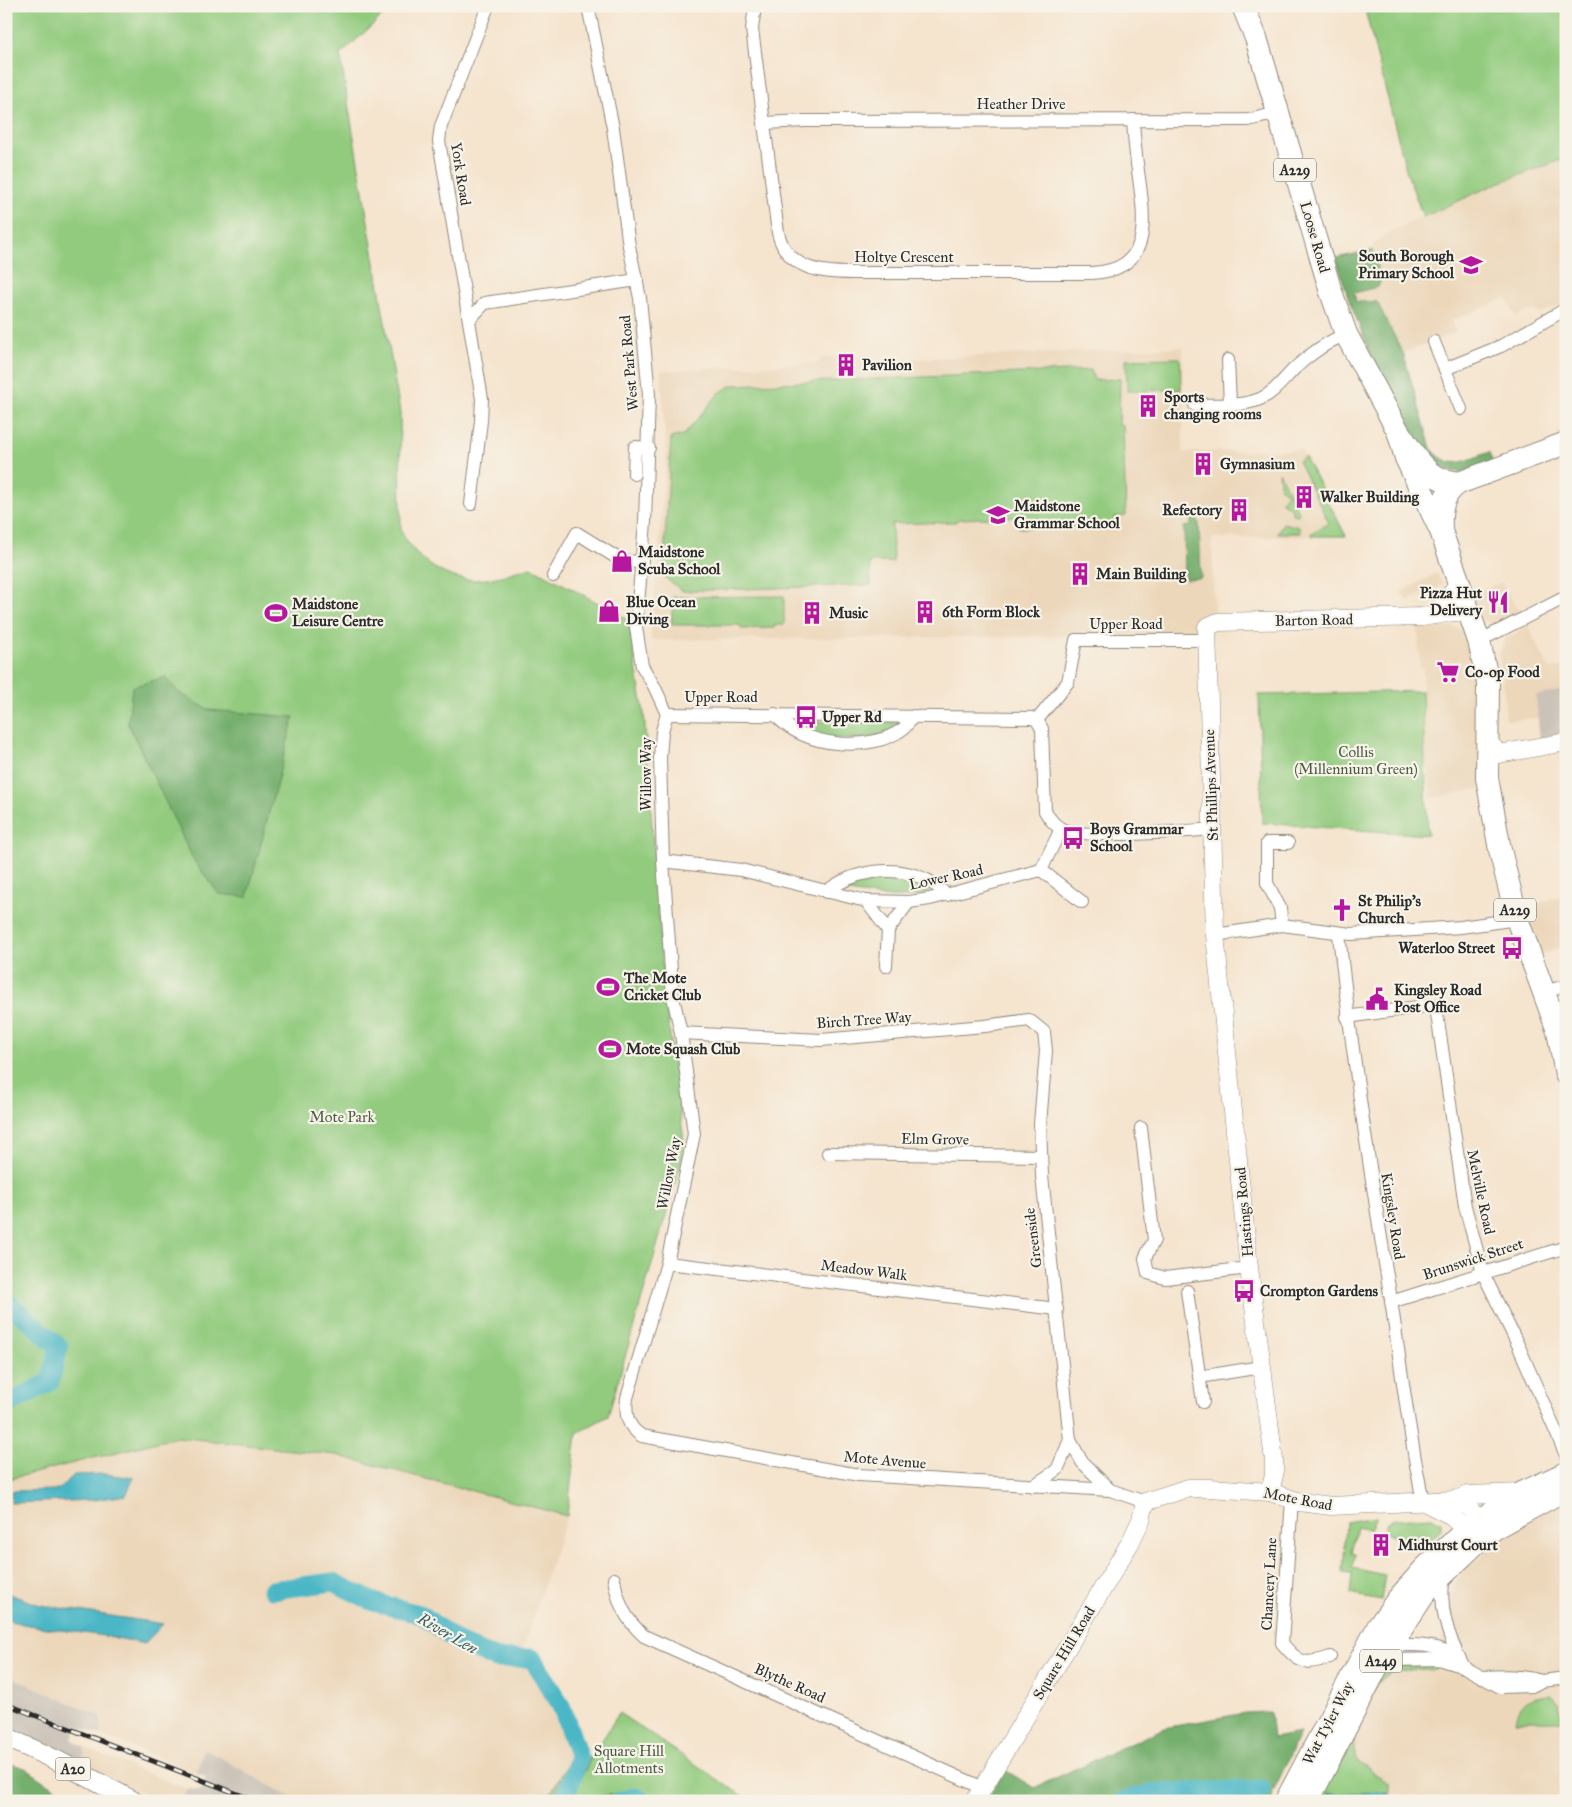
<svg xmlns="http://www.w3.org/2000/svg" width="1572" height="1807" font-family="'IM FELL Great Primer',serif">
<rect width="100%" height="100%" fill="#f7f3e8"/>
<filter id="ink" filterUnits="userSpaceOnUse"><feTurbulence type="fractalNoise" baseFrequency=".02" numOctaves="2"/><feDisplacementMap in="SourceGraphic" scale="10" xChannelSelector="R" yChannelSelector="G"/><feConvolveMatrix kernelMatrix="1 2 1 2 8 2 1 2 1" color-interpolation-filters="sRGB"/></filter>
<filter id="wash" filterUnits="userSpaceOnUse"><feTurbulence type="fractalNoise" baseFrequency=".0096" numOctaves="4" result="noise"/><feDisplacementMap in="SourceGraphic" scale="20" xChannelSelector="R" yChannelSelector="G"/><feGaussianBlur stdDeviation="1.12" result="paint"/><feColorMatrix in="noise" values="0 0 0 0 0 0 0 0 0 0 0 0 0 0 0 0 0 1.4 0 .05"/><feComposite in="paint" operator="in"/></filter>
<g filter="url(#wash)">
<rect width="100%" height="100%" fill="#f5e4ce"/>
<g fill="#ecd7ba">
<path d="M1566 158V303L1541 313 1533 310 1516 316 1506 298 1452 321 1456 332 1403 353 1377 302H1356L1354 293 1372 290 1381 280 1372 245 1389 232 1498 183Z"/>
<path d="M1183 347V452L1301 450 1346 536 1212 538 1214 614 1200 618 1199 635 650 640 656 586 666 453 661 371 818 363 822 358 865 357V361Z"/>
<path d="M1437 573 1443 585 1407 601 1401 592Z"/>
<path d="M1502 582 1519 612 1496 625 1490 624 1482 620 1471 594Z"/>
<path d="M1453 626 1465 631 1481 661 1484 788 1431 798 1423 739V668H1420L1418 627Z"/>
<path d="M1528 626 1549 669 1566 667V736L1540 744 1538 718 1506 720 1503 676 1499 656 1504 640Z"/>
<path d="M1566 894V946L1542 954 1526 908Z"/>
<path d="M177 1437 336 1455 567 1516 522 1650 573 1755 546 1801H297L204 1748 197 1773 101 1735V1716L6 1675V1480Z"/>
<path d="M1566 1496V1801H1334L1354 1730 1377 1683 1390 1672 1435 1670 1455 1581 1501 1537Z"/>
<path d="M85 1748 187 1789 182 1801H157L82 1763Z"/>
</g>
<g fill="#cbc2b8">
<path d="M1566 689V736L1540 744 1536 696Z"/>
<path d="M6 1675 101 1716V1735L77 1726 72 1739 85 1748 82 1763 6 1733Z"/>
<path d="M204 1748 297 1801H182L187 1789 201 1790 206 1777 197 1773Z"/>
</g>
<g fill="#92cb7e" stroke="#5e7b54">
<path d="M6 6H393L340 55 400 412 401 531C417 562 450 585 486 579 501 577 516 571 531 567L628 619 644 714 664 991 685 1149 608 1416 577 1433 567 1516 336 1455 177 1437 6 1480Z"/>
<path d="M1364 6H1566V158L1498 183 1423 217 1407 173Z"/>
<path d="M1180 358 1181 390 1127 391 1126 359Z"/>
<path d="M1091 370 1094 380 1120 379 1119 425H1123L1126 516 1115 517V525L1019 528 1018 517 959 519 955 522 892 524 893 562H870L871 585 682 591 663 576 671 438 684 435 719 393 733 385Z"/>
<path d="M1305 457 1346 536H1312L1311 533 1329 523 1298 461Z"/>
<path d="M1279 472 1299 513 1298 515 1292 514V509L1281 501 1287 493 1280 487Z"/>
<path d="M1283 523 1299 527 1300 533H1277Z"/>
<path d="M784 596V625H775V628L741 629 740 625H672V597Z"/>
<path d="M1422 691 1428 835 1262 823 1259 695Z"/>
<path d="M792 721 899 722V725C883 745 807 743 792 721Z"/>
<path d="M890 878 915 882 931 890C917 903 863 895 844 891L842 887 863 880Z"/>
<path d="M1376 1517 1370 1530 1357 1527 1351 1552 1355 1553 1352 1568 1385 1575 1381 1600 1350 1594 1352 1574 1343 1573 1346 1522Z"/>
<path d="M1432 1517 1441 1522V1529L1429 1543 1380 1532 1385 1530 1387 1522 1395 1519Z"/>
<path d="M1404 1665 1438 1666 1435 1670 1415 1669 1390 1672 1377 1683 1354 1730V1751L1359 1763 1389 1783V1801H1313L1374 1680 1386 1668Z"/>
<path d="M1552 1695 1559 1703 1562 1721H1516C1520 1700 1532 1696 1552 1695Z"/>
<path d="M619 1713 750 1801H665L626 1792 570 1801 591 1758Z"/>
</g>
<g fill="#75af6d" stroke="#506d4c">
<path d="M1373 250 1381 280 1378 287 1354 293 1356 302H1377L1403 353 1431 448C1451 472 1463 461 1490 452L1492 461 1461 472 1451 471 1439 466 1431 459 1413 432 1371 354 1350 303 1336 258Z"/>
<path d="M1191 516H1195L1199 524 1201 578 1185 579 1184 527 1191 526Z"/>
<path d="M165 677 178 692 209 710 294 717 247 897 219 894 194 861 128 724 132 687Z"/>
<path d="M1270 1712 1273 1738 1300 1733 1269 1801H986L1005 1770 1034 1788 1164 1728 1245 1713Z"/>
<path d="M573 1755 591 1758 570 1801H546Z"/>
<path d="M6 1762 25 1768 74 1801H6Z"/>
<path d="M626 1792 665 1801H577Z"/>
</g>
<g fill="#4bb7c6" stroke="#3b7178">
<path d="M105 1474 134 1478 126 1495 94 1500 11 1503 12 1491 58 1490 74 1475Z"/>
<path d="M6 1593 40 1605 163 1624 144 1644C99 1632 52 1632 6 1620Z"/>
<path d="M1389 1792V1801H1327L1328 1794Z"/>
</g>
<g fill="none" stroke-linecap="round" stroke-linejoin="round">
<g stroke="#4bb7c6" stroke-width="19">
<path d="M6 1301 59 1347 50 1382 6 1405"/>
<path d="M272 1590 333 1582 374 1602 422 1615 458 1642 496 1659 532 1658 562 1708 579 1758 564 1801"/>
<path d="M620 1801 636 1797 642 1801"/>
<path d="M1123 1801 1153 1793 1262 1789"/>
</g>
</g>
</g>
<g filter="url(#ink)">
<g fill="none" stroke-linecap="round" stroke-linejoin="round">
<defs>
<g id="street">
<path d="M588 6 613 128 629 246 640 298 649 395 645 522 636 627 642 666 654 686 667 714"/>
<path d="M755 6 752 29 778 233C787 269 820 273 852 273H1092C1152 270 1145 222 1139 178 1136 158 1134 139 1133 120"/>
<path d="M764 123 806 121 1248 120 1278 113"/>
<path d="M469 320 485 303 637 280"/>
<path d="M1434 342 1461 409"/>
<path d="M1228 360 1230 404"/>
<path d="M1445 369 1501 346 1566 309"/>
<path d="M1195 405C1215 404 1241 407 1260 399 1274 393 1284 379 1295 368 1310 354 1327 342 1346 334"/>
<path d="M634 474 635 447 649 448"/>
<path d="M471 504 481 421 482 399 439 141 441 126 488 6"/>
<path d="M553 576 577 533 622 561 642 562"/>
<path d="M1479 641 1566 597"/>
<path d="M667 714 662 731 660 758 663 861 673 997 681 1033 694 1134 667 1263 627 1398C625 1414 627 1427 642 1436L859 1475 1110 1490 1145 1502"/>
<path d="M667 714 1032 718 1037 720 1042 729 1045 811C1049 818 1053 824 1060 828 1078 840 1186 831 1213 829"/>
<path d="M775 714C800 747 871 754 904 728 907 725 911 719 914 716"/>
<path d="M1037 720 1068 682 1076 640H1207"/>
<path d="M663 861 741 870 866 901 909 902 930 899 1041 870 1061 829"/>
<path d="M1041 870 1082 902"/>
<path d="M826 892C852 871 893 864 925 879 933 882 940 889 947 895"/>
<path d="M866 901 888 930"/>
<path d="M1282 925 1280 908 1267 883V843H1288"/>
<path d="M1339 934C1352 1057 1371 1178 1391 1300 1401 1368 1409 1435 1423 1501"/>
<path d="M1215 935 1282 925 1351 934 1461 927 1517 919"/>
<path d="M886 966 888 930 909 902"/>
<path d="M1543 992 1566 986"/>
<path d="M1347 1017 1425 1006 1436 1007 1465 1206 1483 1273 1519 1347 1566 1455"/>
<path d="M681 1033 821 1040 985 1026 1029 1020 1044 1032 1046 1051 1040 1124 1042 1176 1070 1440 1082 1462 1110 1490"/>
<path d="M1141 1128 1154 1240 1145 1258 1148 1273 1165 1278 1249 1268"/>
<path d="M828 1153 1040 1156"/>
<path d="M667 1263 1057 1309"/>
<path d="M1187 1291 1203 1402"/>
<path d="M1391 1302 1566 1247"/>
<path d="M1199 1377 1261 1367"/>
<path d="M1033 1486 1057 1470 1070 1440"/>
<path d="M1292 1500 1282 1643C1298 1663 1305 1666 1330 1657"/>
<path d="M1444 1576C1438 1607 1449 1640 1464 1667"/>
<path d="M614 1579C618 1603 625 1619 644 1636L983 1788"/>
<path d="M1389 1646C1414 1644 1437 1644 1459 1657"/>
<path d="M1378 1657 1397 1660 1438 1659 1464 1667 1500 1687 1532 1686 1542 1681 1566 1678"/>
<path d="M1482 1677C1503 1676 1522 1675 1542 1681"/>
</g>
<g id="secondary">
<path d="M1435 615 1459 583"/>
<path d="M1487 740 1499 754 1566 742"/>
<path d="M1270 1492 1274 1475V1460L1249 1268 1215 935 1207 627 1218 622 1422 617 1452 612 1469 613"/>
<path d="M1455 1500 1468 1495 1522 1493"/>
<path d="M1426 1503 1452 1516 1465 1531 1475 1537"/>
<path d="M975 1801 1130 1543 1141 1520 1145 1502 1188 1488H1209L1270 1492 1300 1502 1331 1506 1455 1500C1473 1505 1476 1517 1479 1534"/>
</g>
<path id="primary" d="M6 1737 58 1761 133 1801"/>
<g id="highway">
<path d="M1243 6 1256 38 1331 292 1346 334 1398 431 1420 463 1431 474 1444 480 1459 483"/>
<path d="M1398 431 1406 458 1441 531 1479 641 1488 683 1487 778 1500 850 1517 919 1558 1031 1566 1074"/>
<path d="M1441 530C1440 510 1442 494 1459 483L1566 443"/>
<path d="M1286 1801 1378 1627 1398 1599 1425 1568 1465 1531 1522 1493 1566 1473"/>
<path d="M1308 1801 1379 1663 1427 1590 1480 1539 1498 1526 1566 1489"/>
</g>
</defs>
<use href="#street" stroke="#90887c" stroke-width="14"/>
<use href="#secondary" stroke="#90887c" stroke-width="19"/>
<use href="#primary" stroke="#90887c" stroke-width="21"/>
<use href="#highway" stroke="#90887c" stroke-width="24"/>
<use href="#street" stroke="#fff" stroke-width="12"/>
<use href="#secondary" stroke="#fff" stroke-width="18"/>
<use href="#primary" stroke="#fff" stroke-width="19"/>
<use href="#highway" stroke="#fff" stroke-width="22"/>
<defs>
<path id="rail" d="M6 1704 256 1801"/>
</defs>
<use href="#rail" stroke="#2b2b2b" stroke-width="5"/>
<use href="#rail" stroke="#f7f3e8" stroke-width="3" stroke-dasharray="9" stroke-linecap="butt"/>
</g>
</g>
<defs>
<symbol id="school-bare" viewBox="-9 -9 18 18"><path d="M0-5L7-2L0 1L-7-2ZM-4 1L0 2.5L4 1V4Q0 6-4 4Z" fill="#b5179e" stroke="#f7f3e8" stroke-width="2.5" paint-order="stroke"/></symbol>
<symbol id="building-bare" viewBox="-9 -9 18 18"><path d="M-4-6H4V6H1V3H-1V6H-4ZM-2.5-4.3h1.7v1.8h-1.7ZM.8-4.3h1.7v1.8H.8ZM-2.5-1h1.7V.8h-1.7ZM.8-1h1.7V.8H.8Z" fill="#b5179e" stroke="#f7f3e8" stroke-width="2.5" paint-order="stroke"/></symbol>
<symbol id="shop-bare" viewBox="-9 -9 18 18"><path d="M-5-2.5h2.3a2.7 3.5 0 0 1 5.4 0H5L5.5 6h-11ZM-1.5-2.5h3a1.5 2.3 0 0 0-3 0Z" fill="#b5179e" stroke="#f7f3e8" stroke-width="2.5" paint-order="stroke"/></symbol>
<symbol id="restaurant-bare" viewBox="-9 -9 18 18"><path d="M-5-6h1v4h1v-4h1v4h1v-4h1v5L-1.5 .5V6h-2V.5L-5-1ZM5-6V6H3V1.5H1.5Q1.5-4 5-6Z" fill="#b5179e" stroke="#f7f3e8" stroke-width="2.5" paint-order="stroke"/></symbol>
<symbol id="stadium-bare" viewBox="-9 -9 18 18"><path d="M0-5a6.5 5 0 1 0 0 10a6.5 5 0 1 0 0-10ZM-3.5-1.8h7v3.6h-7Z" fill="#b5179e" stroke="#f7f3e8" stroke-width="2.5" paint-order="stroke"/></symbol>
<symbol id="supermarket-bare" viewBox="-9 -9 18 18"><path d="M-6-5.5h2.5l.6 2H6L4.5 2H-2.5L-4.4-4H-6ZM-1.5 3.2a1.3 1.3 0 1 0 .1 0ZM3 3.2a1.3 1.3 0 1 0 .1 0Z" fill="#b5179e" stroke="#f7f3e8" stroke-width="2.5" paint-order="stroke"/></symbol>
<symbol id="bus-bare" viewBox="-9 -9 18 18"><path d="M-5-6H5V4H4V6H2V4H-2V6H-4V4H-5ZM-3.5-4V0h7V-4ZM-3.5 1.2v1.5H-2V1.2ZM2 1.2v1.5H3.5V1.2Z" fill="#b5179e" stroke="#f7f3e8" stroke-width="2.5" paint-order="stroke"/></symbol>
<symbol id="church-bare" viewBox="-9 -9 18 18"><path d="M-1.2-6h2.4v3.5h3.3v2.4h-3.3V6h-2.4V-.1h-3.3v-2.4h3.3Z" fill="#b5179e" stroke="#f7f3e8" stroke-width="2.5" paint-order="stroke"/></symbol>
<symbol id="civic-bare" viewBox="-9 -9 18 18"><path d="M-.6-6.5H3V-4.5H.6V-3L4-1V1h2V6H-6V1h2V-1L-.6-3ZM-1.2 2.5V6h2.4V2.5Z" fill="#b5179e" stroke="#f7f3e8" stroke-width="2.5" paint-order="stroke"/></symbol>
</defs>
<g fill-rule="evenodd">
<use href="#school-bare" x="1455" y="249" width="32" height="32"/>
<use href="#building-bare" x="830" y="349" width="32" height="32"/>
<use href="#building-bare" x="1132" y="390" width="32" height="32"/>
<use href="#building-bare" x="1187" y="448" width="32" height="32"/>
<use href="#building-bare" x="1288" y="481" width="32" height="32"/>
<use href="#building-bare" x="1223" y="494" width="32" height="32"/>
<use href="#school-bare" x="982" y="499" width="32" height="32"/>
<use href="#shop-bare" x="606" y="545" width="32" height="32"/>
<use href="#building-bare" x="1064" y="558" width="32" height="32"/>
<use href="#restaurant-bare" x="1482" y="586" width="32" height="32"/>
<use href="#shop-bare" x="593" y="595" width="32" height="32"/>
<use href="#building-bare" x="909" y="596" width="32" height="32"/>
<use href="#stadium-bare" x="260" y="597" width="32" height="32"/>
<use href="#building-bare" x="796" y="597" width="32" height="32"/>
<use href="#supermarket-bare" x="1432" y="656" width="32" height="32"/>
<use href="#bus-bare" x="790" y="701" width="32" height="32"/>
<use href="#bus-bare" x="1057" y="822" width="32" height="32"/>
<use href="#church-bare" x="1326" y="894" width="32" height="32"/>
<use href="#bus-bare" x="1496" y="932" width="32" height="32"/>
<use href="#stadium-bare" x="592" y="971" width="32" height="32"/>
<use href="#civic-bare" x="1361" y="983" width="32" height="32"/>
<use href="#stadium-bare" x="594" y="1033" width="32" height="32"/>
<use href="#bus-bare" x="1228" y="1275" width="32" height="32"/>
<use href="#building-bare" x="1365" y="1529" width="32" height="32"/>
</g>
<g text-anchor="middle" stroke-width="4.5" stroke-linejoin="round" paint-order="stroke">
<g fill="#f7f3e8" stroke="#686764" stroke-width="1">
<rect x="1274" y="158.5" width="42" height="23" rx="4"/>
<rect x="1494" y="898.5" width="42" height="23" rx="4"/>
<rect x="1360" y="1649.5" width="42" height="23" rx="4"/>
<rect x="55.5" y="1757.5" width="35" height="23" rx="4"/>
</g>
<g font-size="14" font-weight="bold" fill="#2b2b2b">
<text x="1295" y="175">A229</text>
<text x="1515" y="915">A229</text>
<text x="1381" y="1666">A249</text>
<text x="73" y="1774">A20</text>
</g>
<g font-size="15" fill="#2b2b2b" stroke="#f7f3e8">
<text x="1021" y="109">Heather Drive</text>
<text transform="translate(461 174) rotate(81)" y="5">York Road</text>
<text transform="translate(1315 237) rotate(74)" y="5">Loose Road</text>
<text x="904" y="262">Holtye Crescent</text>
<text transform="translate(629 363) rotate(-95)" y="5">West Park Road</text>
<text transform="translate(1314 620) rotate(-1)" y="5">Barton Road</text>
<text x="1126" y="629">Upper Road</text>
<text x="721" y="702">Upper Road</text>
<text transform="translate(646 774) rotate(-90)" y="5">Willow Way</text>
<text transform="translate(1211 785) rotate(-92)" y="5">St Phillips Avenue</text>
<text transform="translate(946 877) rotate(-12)" y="5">Lower Road</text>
<text transform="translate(864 1020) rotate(-4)" y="5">Birch Tree Way</text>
<text transform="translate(935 1139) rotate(1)" y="5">Elm Grove</text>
<text transform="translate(669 1173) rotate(-79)" y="5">Willow Way</text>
<text transform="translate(1481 1192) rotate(78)" y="5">Melville Road</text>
<text transform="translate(1244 1212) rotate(-95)" y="5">Hastings Road</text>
<text transform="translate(1393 1216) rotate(81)" y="5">Kingsley Road</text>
<text transform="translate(1033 1238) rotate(-97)" y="5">Greenside</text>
<text transform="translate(1473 1259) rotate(-18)" y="5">Brunswick Street</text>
<text transform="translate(864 1270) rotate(7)" y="5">Meadow Walk</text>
<text transform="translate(885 1460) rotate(5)" y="5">Mote Avenue</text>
<text transform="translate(1298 1499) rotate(11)" y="5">Mote Road</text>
<text transform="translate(1269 1584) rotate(-87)" y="5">Chancery Lane</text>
<text transform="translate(1064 1653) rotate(-59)" y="5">Square Hill Road</text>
<text transform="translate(790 1683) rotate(24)" y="5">Blythe Road</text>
<text transform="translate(1328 1723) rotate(-62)" y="5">Wat Tyler Way</text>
</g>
<g font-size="15" font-weight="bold" fill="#2b2b2b" stroke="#f7f3e8" text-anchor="start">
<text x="1454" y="261" text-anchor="end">South Borough<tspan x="1454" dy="17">Primary School</tspan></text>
<text x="862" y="370">Pavilion</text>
<text x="1164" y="402">Sports<tspan x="1164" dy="17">changing rooms</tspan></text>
<text x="1220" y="469">Gymnasium</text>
<text x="1320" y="502">Walker Building</text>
<text x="1014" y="511">Maidstone<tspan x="1014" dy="17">Grammar School</tspan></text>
<text x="1222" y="515" text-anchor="end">Refectory</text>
<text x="638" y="557">Maidstone<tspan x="638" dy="17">Scuba School</tspan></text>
<text x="1096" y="579">Main Building</text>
<text x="1482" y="598" text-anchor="end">Pizza Hut<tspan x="1482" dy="17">Delivery</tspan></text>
<text x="626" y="607">Blue Ocean<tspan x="626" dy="17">Diving</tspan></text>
<text x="292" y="609">Maidstone<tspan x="292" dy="17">Leisure Centre</tspan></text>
<text x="942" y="617">6th Form Block</text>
<text x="829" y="618">Music</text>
<text x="1465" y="677">Co-op Food</text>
<text x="822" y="722">Upper Rd</text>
<text x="1090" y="834">Boys Grammar<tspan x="1090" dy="17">School</tspan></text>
<text x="1358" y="906">St Philip's<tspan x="1358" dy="17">Church</tspan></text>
<text x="1495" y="953" text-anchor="end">Waterloo Street</text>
<text x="624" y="983">The Mote<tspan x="624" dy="17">Cricket Club</tspan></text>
<text x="1394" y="995">Kingsley Road<tspan x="1394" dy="17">Post Office</tspan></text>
<text x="626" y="1054">Mote Squash Club</text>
<text x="1260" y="1296">Crompton Gardens</text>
<text x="1398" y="1550">Midhurst Court</text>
</g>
<g font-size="15" fill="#4a5b44" stroke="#f7f3e8">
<text x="1356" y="757">Collis<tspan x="1356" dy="17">(Millennium Green)</tspan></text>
<text x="342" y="1122">Mote Park</text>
<text x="629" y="1756">Square Hill<tspan x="629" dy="17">Allotments</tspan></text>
</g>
<g font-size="16" font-style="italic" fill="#365c61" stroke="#f7f3e8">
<text transform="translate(448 1633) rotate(30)" y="6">River Len</text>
</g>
</g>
<rect width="1572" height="1807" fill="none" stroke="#f7f3e8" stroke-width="25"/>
</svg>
